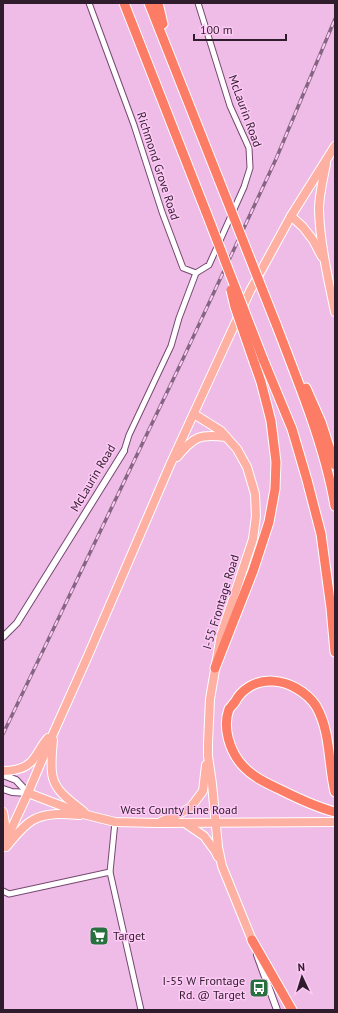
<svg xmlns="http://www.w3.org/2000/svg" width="338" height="1013" font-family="'PT Sans',sans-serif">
<rect width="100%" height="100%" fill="#efbce8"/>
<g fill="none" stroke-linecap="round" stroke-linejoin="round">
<defs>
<g id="minor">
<path d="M89 3 134 125 162 212 183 268 196 273 209 265 244 187 250 168 249 148 230 106 198 3"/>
<path d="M124 451 129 435 171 346 179 318 196 273"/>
<path d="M110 872 115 822"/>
<path d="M3 891 9 894 110 872 141 1010"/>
</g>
<g id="tertiary">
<path d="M3 637 17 623 124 451"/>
<path d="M3 775 16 780 28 793"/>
<path d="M3 789 12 792 28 793"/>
<path d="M257 955 277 1010"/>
</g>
<g id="primary">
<path d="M326 164C323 179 319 195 319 210 320 244 328 278 335 312"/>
<path d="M291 216 303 227 313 240 322 257"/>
<path d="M194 414 221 431 237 449 247 467 255 494 256 516 253 539 221 635 210 699 208 743V756L212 784 218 847 222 866 252 940"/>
<path d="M177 457C194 436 200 434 226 437"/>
<path d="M53 740C52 751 50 768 53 778 57 793 72 802 84 812"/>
<path d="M3 771C12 771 24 769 31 762 38 755 41 745 48 738"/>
<path d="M28 793 83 814 115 822 158 823 335 822"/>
<path d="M3 812 5 824 3 836"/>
<path d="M162 821 179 814 191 807 203 791 206 765"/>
<path d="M185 823 204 836 215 851 218 857"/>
<path d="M3 847 28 793 53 734 87 658 170 465 250 291 291 216 335 146"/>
<path d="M6 847C14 838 22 826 33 820 47 812 65 814 80 815"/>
</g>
<g id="motorway">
<path d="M124 3 206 212"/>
<path d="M149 3 219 180"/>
<path d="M158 3 163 24"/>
<path d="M276 324C288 355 300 386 311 417 321 446 330 476 335 506"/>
<path d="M263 359 292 429 307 480 321 534 331 608 335 652"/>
<path d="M306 388 321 422 335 465"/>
<path d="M215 668 253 571 269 522 275 489 276 462 271 421 261 382 254 362"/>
<path d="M335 792C328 763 331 732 316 706 311 698 303 692 296 688 282 680 263 678 249 687 244 690 238 696 235 702 233 704 231 707 229 709 222 728 230 752 243 766 253 777 268 784 281 790 299 799 316 807 335 812"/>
<path d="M252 940 292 1010"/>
</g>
</defs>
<use href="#minor" stroke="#754970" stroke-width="7"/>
<use href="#tertiary" stroke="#754970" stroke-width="8"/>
<use href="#primary" stroke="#fff" stroke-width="10"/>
<use href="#motorway" stroke="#fff" stroke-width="11"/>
<use href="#minor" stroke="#fff" stroke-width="5"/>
<use href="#tertiary" stroke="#fff" stroke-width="6"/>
<use href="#primary" stroke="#feb0a3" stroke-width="8"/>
<use href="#motorway" stroke="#fd7c66" stroke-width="9"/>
<defs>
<path id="rail" d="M3 734 182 361 276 159 335 19"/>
</defs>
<use href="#rail" stroke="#866582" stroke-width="3.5"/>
<use href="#rail" stroke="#fdc9f5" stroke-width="2" stroke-dasharray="6" stroke-linecap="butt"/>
<defs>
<g id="motorway-bridge">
<path d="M219 180 276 324"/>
<path d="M206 212 263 359"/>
<path d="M231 290 235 307 254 362"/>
</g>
</defs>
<use href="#motorway-bridge" stroke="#fff" stroke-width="11" stroke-linecap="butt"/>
<use href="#motorway-bridge" stroke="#fd7c66" stroke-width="9"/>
</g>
<defs>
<symbol id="supermarket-square" viewBox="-11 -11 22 22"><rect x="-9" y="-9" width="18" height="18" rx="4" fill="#27713f" stroke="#fdc9f5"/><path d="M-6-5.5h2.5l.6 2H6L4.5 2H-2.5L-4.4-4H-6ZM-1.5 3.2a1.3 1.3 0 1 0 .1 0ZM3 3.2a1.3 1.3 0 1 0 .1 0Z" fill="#fff"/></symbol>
<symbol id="bus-square" viewBox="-11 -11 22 22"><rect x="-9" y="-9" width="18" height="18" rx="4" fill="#27713f" stroke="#fdc9f5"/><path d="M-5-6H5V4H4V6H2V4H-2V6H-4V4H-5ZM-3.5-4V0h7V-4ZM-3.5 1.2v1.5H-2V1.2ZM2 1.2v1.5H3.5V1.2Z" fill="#fff"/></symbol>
</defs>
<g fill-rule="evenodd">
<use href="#supermarket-square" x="88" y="925" width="22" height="22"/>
<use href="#bus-square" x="248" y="977" width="22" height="22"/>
</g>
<g text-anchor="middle" stroke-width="3" stroke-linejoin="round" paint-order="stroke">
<g font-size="12" fill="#2f1c2c" stroke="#fdc9f5">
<text transform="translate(245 111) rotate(70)" y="4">McLaurin Road</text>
<text transform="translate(158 166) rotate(72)" y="4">Richmond Grove Road</text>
<text transform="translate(93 478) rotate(-59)" y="4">McLaurin Road</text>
<text transform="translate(221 602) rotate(-73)" y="4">I-55 Frontage Road</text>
<text x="179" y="814">West County Line Road</text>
</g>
<g font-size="12" fill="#2f1c2c" stroke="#fdc9f5" text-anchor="start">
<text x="113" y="940">Target</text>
<text x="245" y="985" text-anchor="end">I-55 W Frontage<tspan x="245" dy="14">Rd. @ Target</tspan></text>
</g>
</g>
<rect width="338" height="1013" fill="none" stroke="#2f1c2c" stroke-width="8"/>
<g transform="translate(302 977) rotate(356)" stroke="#fdc9f5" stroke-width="3" paint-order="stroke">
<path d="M0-3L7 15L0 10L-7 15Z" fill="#2f1c2c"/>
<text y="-6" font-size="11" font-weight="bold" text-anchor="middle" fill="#2f1c2c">N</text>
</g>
<path d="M194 34v6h92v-6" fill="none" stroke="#2f1c2c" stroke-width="2"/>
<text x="200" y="34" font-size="12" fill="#2f1c2c" stroke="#fdc9f5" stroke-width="3" paint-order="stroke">100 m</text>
</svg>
